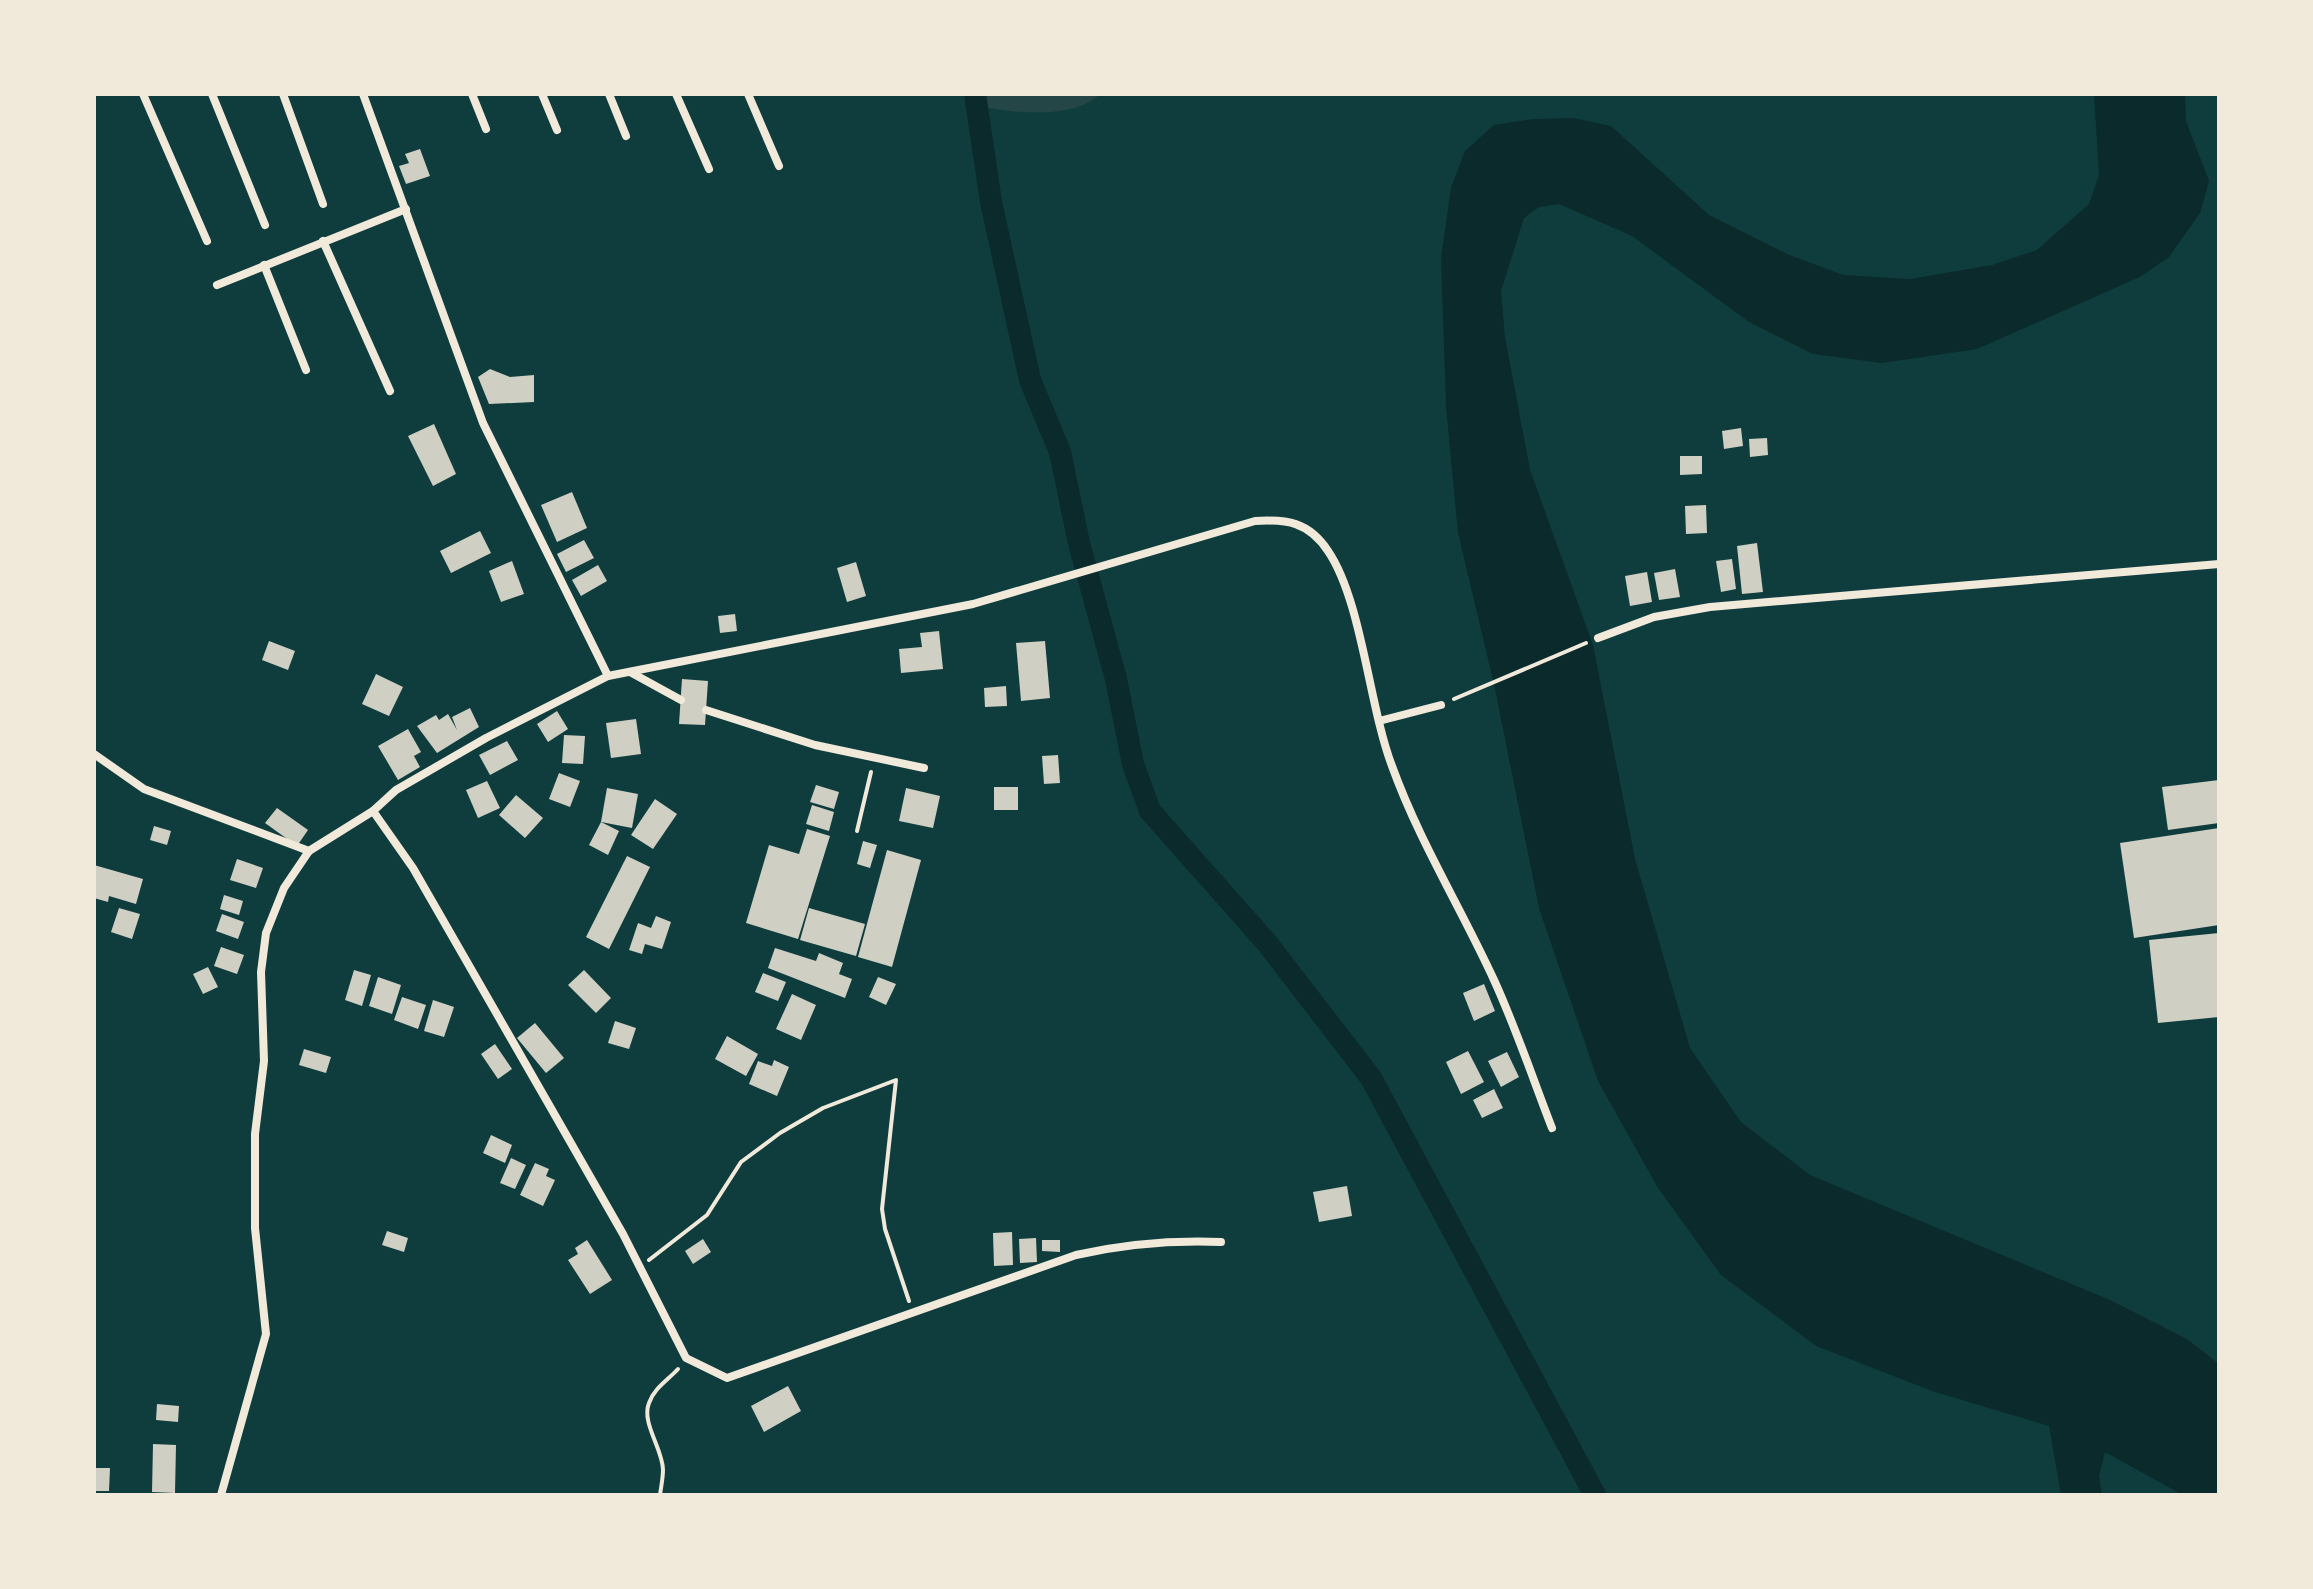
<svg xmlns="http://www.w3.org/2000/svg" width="2313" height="1589" font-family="'Titillium Web',sans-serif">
<rect width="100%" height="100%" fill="#0f3d3e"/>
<path fill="#244646" d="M980 94H1100C1070 123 1003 111 965 104Z"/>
<path fill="#0a2a2b" d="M2094 94H2185L2186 121 2209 181 2200 213 2169 257 2140 277 1977 349 1882 363 1813 354 1749 322 1632 236 1559 204 1539 207 1524 218 1501 291 1505 337 1530 470 1593 645 1635 859 1690 1048 1741 1122 1810 1175 2110 1300 2187 1339 2219 1364V1495H2183L2105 1452 2099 1476 2102 1495H2061L2049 1426 1935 1392 1816 1346 1721 1275 1658 1188 1598 1081 1539 908 1494 684 1458 533 1446 407 1441 258 1451 188 1465 151 1494 125 1532 119 1573 118 1611 126 1709 215 1787 254 1843 275 1910 279 1992 265 2037 250 2089 204 2099 175Z"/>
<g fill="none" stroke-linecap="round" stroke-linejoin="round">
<path stroke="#0a2a2b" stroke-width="22" d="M975 94 991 202 1030 380 1060 452 1079 543 1116 679 1133 764 1150 811 1267 943 1371 1078 1595 1495"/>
</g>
<g fill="#cfcfc3">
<path d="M420 149 430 176 406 184 399 166 409 163 405 154Z"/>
<path d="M490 369 510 377 534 375V402L489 404 478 377Z"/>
<path d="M434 424 456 474 433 486 408 436Z"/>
<path d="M1741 428 1743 446 1724 449 1722 431Z"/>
<path d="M1767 438 1768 455 1750 457 1749 439Z"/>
<path d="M1680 456H1702V474L1680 475Z"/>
<path d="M572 492 587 528 557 542 541 505Z"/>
<path d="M1706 505 1707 533 1686 534 1685 506Z"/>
<path d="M480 531 491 553 451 573 440 551Z"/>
<path d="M584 540 594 558 566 572 557 554Z"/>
<path d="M1757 543 1763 592 1742 594 1737 546Z"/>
<path d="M1732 559 1736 589 1721 592 1716 561Z"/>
<path d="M512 561 524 594 501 602 489 571Z"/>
<path d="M856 562 866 596 847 602 837 568Z"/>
<path d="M598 565 607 581 581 596 572 580Z"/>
<path d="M1675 569 1680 597 1659 600 1654 573Z"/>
<path d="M1647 572 1652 602 1630 606 1625 576Z"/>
<path d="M735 614 737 631 720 633 718 616Z"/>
<path d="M939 631 943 669 901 673 899 649 922 647 920 633Z"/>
<path d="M269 641 295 651 288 670 262 660Z"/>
<path d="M1045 641 1050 698 1021 701 1016 643Z"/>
<path d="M376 674 403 687 389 716 362 704Z"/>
<path d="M682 679 708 681 705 725 679 724Z"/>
<path d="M1006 686 1007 706 985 707 984 688Z"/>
<path d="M470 708 479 727 437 753 417 726 436 715 439 720 448 714 457 730 452 717Z"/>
<path d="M557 711 568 729 548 742 537 724Z"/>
<path d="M636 719 641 754 611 758 606 723Z"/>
<path d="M408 729 421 752 414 756 420 767 398 780 378 746Z"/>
<path d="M564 735 585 736 583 764 562 763Z"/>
<path d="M507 741 518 760 490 775 479 755Z"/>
<path d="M1058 755 1060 783 1044 784 1042 756Z"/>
<path d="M559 773 580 781 570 807 549 799Z"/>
<path d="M2219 780V823L2168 830 2162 787Z"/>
<path d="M487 781 500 808 478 818 466 790Z"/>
<path d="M816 785 839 792 834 809 810 802Z"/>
<rect x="994" y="787" width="24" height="23"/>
<path d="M607 788 638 794 632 828 601 822Z"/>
<path d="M906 788 940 796 933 828 899 821Z"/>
<path d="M516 795 543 818 525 838 499 815Z"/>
<path d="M655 799 677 814 653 849 631 835Z"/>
<path d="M812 805 834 812 829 831 806 824Z"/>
<path d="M277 808 308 830 297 846 265 823Z"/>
<path d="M601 822 619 831 608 855 589 845Z"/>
<path d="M154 826 171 831 167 845 150 840Z"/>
<path d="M2219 828V925L2134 938 2120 843Z"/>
<path d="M807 829 830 836 798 939 746 923 769 845 799 854Z"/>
<path d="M863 841 877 845 870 868 857 864Z"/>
<path d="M887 850 921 860 892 967 858 957Z"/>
<path d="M627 856 650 867 609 949 586 937Z"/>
<path d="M237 859 263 868 256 888 230 880Z"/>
<path d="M94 865 143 879 136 904 109 896 108 902 94 898Z"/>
<path d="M224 895 243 901 239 915 220 909Z"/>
<path d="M119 908 140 914 132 939 111 932Z"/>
<path d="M809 908 865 924 856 956 800 940Z"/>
<path d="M222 914 244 922 238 939 216 931Z"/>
<path d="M656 916 671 922 662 949 645 944 642 954 629 950 638 923 651 928Z"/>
<path d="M2219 933V1017L2158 1023 2149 940Z"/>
<path d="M221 947 244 955 237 974 214 966Z"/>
<path d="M775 948 816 961 819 953 843 963 839 974 852 979 845 998 768 968Z"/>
<path d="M208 967 218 987 203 994 193 974Z"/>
<path d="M354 970 371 975 362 1006 345 1000Z"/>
<path d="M584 970 611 998 596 1013 568 985Z"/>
<path d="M763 973 786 982 778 1001 755 992Z"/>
<path d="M378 977 401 985 392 1014 369 1006Z"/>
<path d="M878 977 896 984 886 1005 869 997Z"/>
<path d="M1484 984 1495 1011 1474 1021 1463 993Z"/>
<path d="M792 994 816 1005 801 1040 776 1029Z"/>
<path d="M402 997 426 1005 418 1029 394 1020Z"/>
<path d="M433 1000 454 1007 444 1037 424 1031Z"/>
<path d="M615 1021 636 1028 629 1049 608 1043Z"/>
<path d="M535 1023 564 1058 546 1073 517 1038Z"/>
<path d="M727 1036 758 1054 746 1076 715 1059Z"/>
<path d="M495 1044 512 1069 498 1079 481 1054Z"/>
<path d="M304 1049 331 1057 326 1073 299 1065Z"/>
<path d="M1468 1051 1484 1082 1461 1094 1446 1062Z"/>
<path d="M1507 1052 1519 1077 1501 1087 1488 1061Z"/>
<path d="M774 1060 789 1067 777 1096 749 1084 758 1061 772 1066Z"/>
<path d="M1494 1089 1503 1108 1482 1118 1473 1100Z"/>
<path d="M491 1135 512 1145 505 1163 483 1153Z"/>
<path d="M511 1158 526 1165 515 1189 500 1183Z"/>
<path d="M535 1163 549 1169 546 1176 555 1180 543 1206 520 1195Z"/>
<path d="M1347 1186 1352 1216 1319 1222 1313 1192Z"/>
<path d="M387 1231 408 1238 404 1252 382 1245Z"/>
<path d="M1012 1232 1013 1265 994 1266 993 1233Z"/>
<path d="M1036 1238 1037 1262 1020 1263 1019 1239Z"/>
<path d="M703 1239 711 1252 693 1264 685 1251Z"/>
<path d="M587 1240 612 1280 590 1294 568 1260 578 1254 575 1248Z"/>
<path d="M1042 1240H1060V1252L1042 1251Z"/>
<path d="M788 1386 801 1411 764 1432 751 1406Z"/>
<path d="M157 1404 179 1406 178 1422 156 1420Z"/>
<path d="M153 1444 176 1445 175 1493 152 1492Z"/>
<path d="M94 1468H110L109 1491H94Z"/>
</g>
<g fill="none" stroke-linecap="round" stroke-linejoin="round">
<g stroke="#f1e9da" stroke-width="4">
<path d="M1454 699 1586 643"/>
<path d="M857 831 871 772"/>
<path d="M649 1260 707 1215 741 1162 780 1133 823 1108 896 1080 882 1209 885 1229 909 1301"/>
<path d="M660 1495C661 1487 663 1478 663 1470 663 1449 641 1423 649 1403 654 1388 668 1380 678 1369"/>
</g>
<g stroke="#f1e9da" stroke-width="8">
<path d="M143 94 207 241"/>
<path d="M212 94 265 225"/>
<path d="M283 94 323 204"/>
<path d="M363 94 483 423 608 676 973 604 1255 521C1287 519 1309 522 1328 551 1362 601 1369 706 1392 766 1419 841 1461 908 1494 980 1516 1028 1533 1079 1552 1128"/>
<path d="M472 94 486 129"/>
<path d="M542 94 557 130"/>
<path d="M609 94 626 136"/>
<path d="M676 94 709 169"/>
<path d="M748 94 779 166"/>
<path d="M323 241 390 391"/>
<path d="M264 265 306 370"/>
<path d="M217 285 406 209"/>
<path d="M1598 638 1654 617 1710 607 2219 564"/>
<path d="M630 672 681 700"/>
<path d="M706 710 815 745 924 768"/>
<path d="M1379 721 1441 705"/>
<path d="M94 754 144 789 309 851"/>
<path d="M373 811 413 868 548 1103 623 1234 686 1358 727 1378 1076 1255C1125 1244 1172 1240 1221 1242"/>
<path d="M221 1495 266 1334 255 1228V1134L264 1061 261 972 266 933 284 888 309 851 373 811 396 790 486 738 608 676"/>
</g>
</g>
<rect width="2313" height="1589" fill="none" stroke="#f1e9da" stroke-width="192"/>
</svg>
